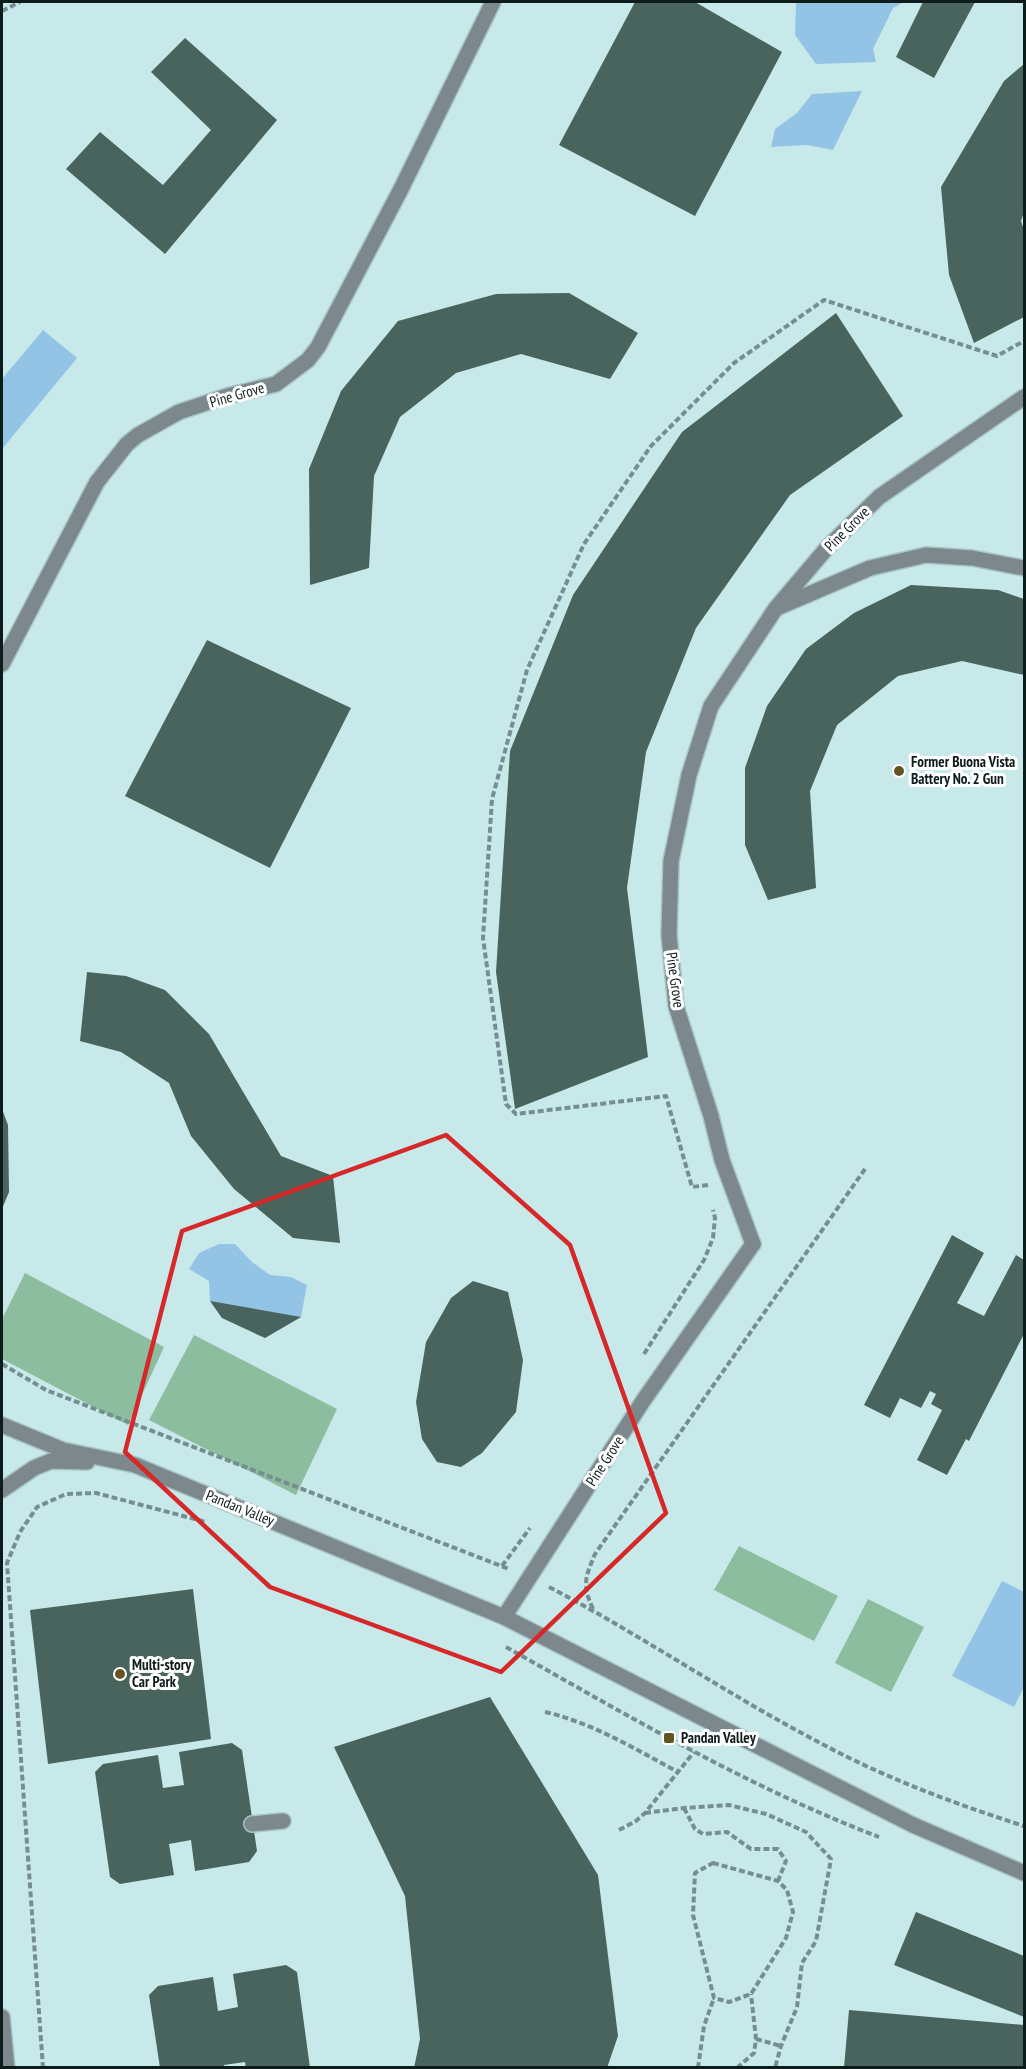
<svg xmlns="http://www.w3.org/2000/svg" width="1026" height="2069" font-family="'PT Sans Narrow',sans-serif">
<rect width="100%" height="100%" fill="#c8e9ea"/>
<g fill="#8cbd9e">
<path d="M25 1273 164 1347 128 1425 2 1359V1319Z"/>
<path d="M194 1335 337 1409 296 1495 149 1420Z"/>
<path d="M739 1546 838 1596 814 1641 714 1590Z"/>
<path d="M868 1599 924 1627 891 1692 835 1663Z"/>
</g>
<g fill="#93c4e6">
<path d="M796 2H904L893 8 873 49 876 62 816 64 795 35Z"/>
<path d="M862 91 833 150 807 145 771 147 775 129 797 113 812 94Z"/>
<path d="M43 330 77 358 2 449V379Z"/>
<path d="M219 1244H235L252 1262 270 1275 291 1277 307 1285 301 1317 265 1338 222 1318 210 1301 209 1281 189 1269 199 1253Z"/>
<path d="M1002 1581 1024 1592V1687L1014 1707 952 1676Z"/>
</g>
<g fill="#48645d">
<path d="M635 2H695L782 52 695 216 559 145Z"/>
<path d="M923 2H975L934 78 896 57Z"/>
<path d="M185 38 277 120 165 254 66 169 100 132 163 185 211 130 151 72Z"/>
<path d="M1024 64V212L1021 221 1024 230V317L974 343 949 275 941 187 1004 81Z"/>
<path d="M569 293 638 333 610 379 521 354 456 373 400 417 374 476 369 568 310 585 309 469 341 391 398 321 496 294Z"/>
<path d="M836 313 903 416 790 495 696 628 646 752 627 888 648 1057 515 1109 496 972 510 751 573 595 682 432Z"/>
<path d="M911 585 998 590 1024 599V675L962 661 898 676 837 725 810 791 816 888 768 900 745 845V768L767 706 806 649 854 613Z"/>
<path d="M207 640 351 708 270 868 125 796Z"/>
<path d="M87 972 126 976 165 990 209 1034 281 1156 333 1176 340 1243 293 1238 234 1189 191 1136 169 1083 121 1052 80 1041Z"/>
<path d="M2 1109 8 1125 9 1192 2 1209Z"/>
<path d="M952 1235 984 1253 957 1303 984 1316 1016 1255 1024 1260V1334L969 1441 966 1439 947 1475 917 1460 942 1410 931 1404 936 1394 930 1391 921 1408 900 1398 890 1418 864 1405Z"/>
<path d="M473 1281 508 1292 523 1360 516 1412 482 1453 461 1467 437 1462 422 1439 416 1402 426 1342 451 1298Z"/>
<path d="M210 1301 301 1317 265 1338 222 1318Z"/>
<path d="M193 1589 211 1739 48 1764 30 1610Z"/>
<path d="M490 1697 598 1875 618 2036 607 2068H414L420 2039 405 1896 334 1747Z"/>
<path d="M232 1743 242 1750 257 1851 249 1862 195 1871 191 1840 169 1844 174 1875 120 1884 110 1877 95 1772 103 1764 158 1755 163 1788 184 1785 179 1752Z"/>
<path d="M916 1912 1024 1956V2017L894 1965Z"/>
<path d="M286 1965 297 1972 310 2068H246L245 2062 224 2065V2068H160L149 1995 158 1986 213 1977 218 2011 238 2007 233 1974Z"/>
<path d="M849 2010 1024 2025V2068H844Z"/>
</g>
<g fill="none" stroke-linecap="round" stroke-linejoin="round">
<defs>
<g id="service">
<path d="M779 607 870 568 926 555 972 558 1024 568"/>
<path d="M2 664 97 482 127 444 138 435 179 412 227 396 276 384 308 360 318 347 401 189 493 2"/>
<path d="M753 1244 722 1160 711 1116 676 1006 669 935 671 861 689 775 711 706 776 608 826 549 879 497 1024 397"/>
<path d="M252 1824 283 1821"/>
</g>
<g id="minor">
<path d="M2 1425 63 1450 135 1465 504 1617 913 1825 1024 1873"/>
<path d="M2 1490 34 1468 51 1461 87 1462"/>
<path d="M504 1617 643 1401 753 1244"/>
<path d="M2 2017 7 2068"/>
</g>
</defs>
<use href="#service" stroke="#a7c4c5" stroke-width="18"/>
<use href="#minor" stroke="#a7c4c5" stroke-width="18"/>
<g stroke="#768e8f" stroke-width="4" stroke-dasharray="6 3" stroke-linecap="butt">
<path d="M2 11 20 2"/>
<path d="M708 1185 692 1187 666 1096 516 1114 506 1104 483 938 492 799 527 670 584 544 651 446 734 363 824 300 997 356 1024 341"/>
<path d="M644 1354 704 1260 713 1238 715 1218 713 1210"/>
<path d="M2 1364 46 1390 509 1569"/>
<path d="M502 1566 530 1528"/>
<path d="M549 1587C643 1636 731 1697 826 1746 890 1780 956 1804 1024 1826"/>
<path d="M593 1609C582 1585 585 1578 595 1554L865 1169"/>
<path d="M506 1647C627 1715 748 1787 879 1837"/>
<path d="M545 1712C593 1723 635 1749 678 1772"/>
<path d="M684 1808 695 1829 703 1834 727 1832 751 1849H778L786 1861 778 1881"/>
<path d="M645 1813 684 1808 729 1805 766 1814 806 1832 831 1859 816 1941 802 1963 797 2007 781 2046 775 2068"/>
<path d="M619 1830 636 1821 645 1813 694 1752"/>
<path d="M713 1863 778 1881 787 1890 793 1912 786 1938 751 1994 729 2002 714 1998 693 1915 695 1873Z"/>
<path d="M756 2039 781 2046"/>
<path d="M43 2068 7 1563 20 1532 37 1507 66 1494 96 1493 206 1522"/>
<path d="M698 2068 704 2026 714 1998"/>
<path d="M737 2068 754 2053 756 2039 751 1994"/>
</g>
<use href="#service" stroke="#7c888c" stroke-width="15"/>
<use href="#minor" stroke="#7c888c" stroke-width="15"/>
</g>
<path fill="none" stroke="#d62828" stroke-width="4.5" stroke-linejoin="round" d="M446 1135 570 1245 666 1513 501 1672 270 1587 125 1452 182 1231Z"/>
<g fill="#635522" stroke="#fff" stroke-width="2">
<circle cx="899" cy="771" r="6"/>
<circle cx="120" cy="1674" r="6"/>
<rect x="663" y="1732" width="12" height="12" rx="3"/>
</g>
<g text-anchor="middle" stroke-width="6" stroke-linejoin="round" paint-order="stroke">
<g font-size="15" fill="#0e1b1b" stroke="#fff">
<text transform="translate(237 395) rotate(-16)" y="5">Pine Grove</text>
<text transform="translate(847 529) rotate(-45)" y="5">Pine Grove</text>
<text transform="translate(675 980) rotate(82)" y="5">Pine Grove</text>
<text transform="translate(605 1461) rotate(-57)" y="5">Pine Grove</text>
<text transform="translate(240 1508) rotate(22)" y="5">Pandan Valley</text>
</g>
<g font-size="15" font-weight="bold" fill="#0e1b1b" stroke="#fff" text-anchor="start">
<text x="911" y="767">Former Buona Vista<tspan x="911" dy="17">Battery No. 2 Gun</tspan></text>
<text x="132" y="1670">Multi-story<tspan x="132" dy="17">Car Park</tspan></text>
<text x="681" y="1743">Pandan Valley</text>
</g>
</g>
<rect width="1026" height="2069" fill="none" stroke="#0e1b1b" stroke-width="6"/>
</svg>
